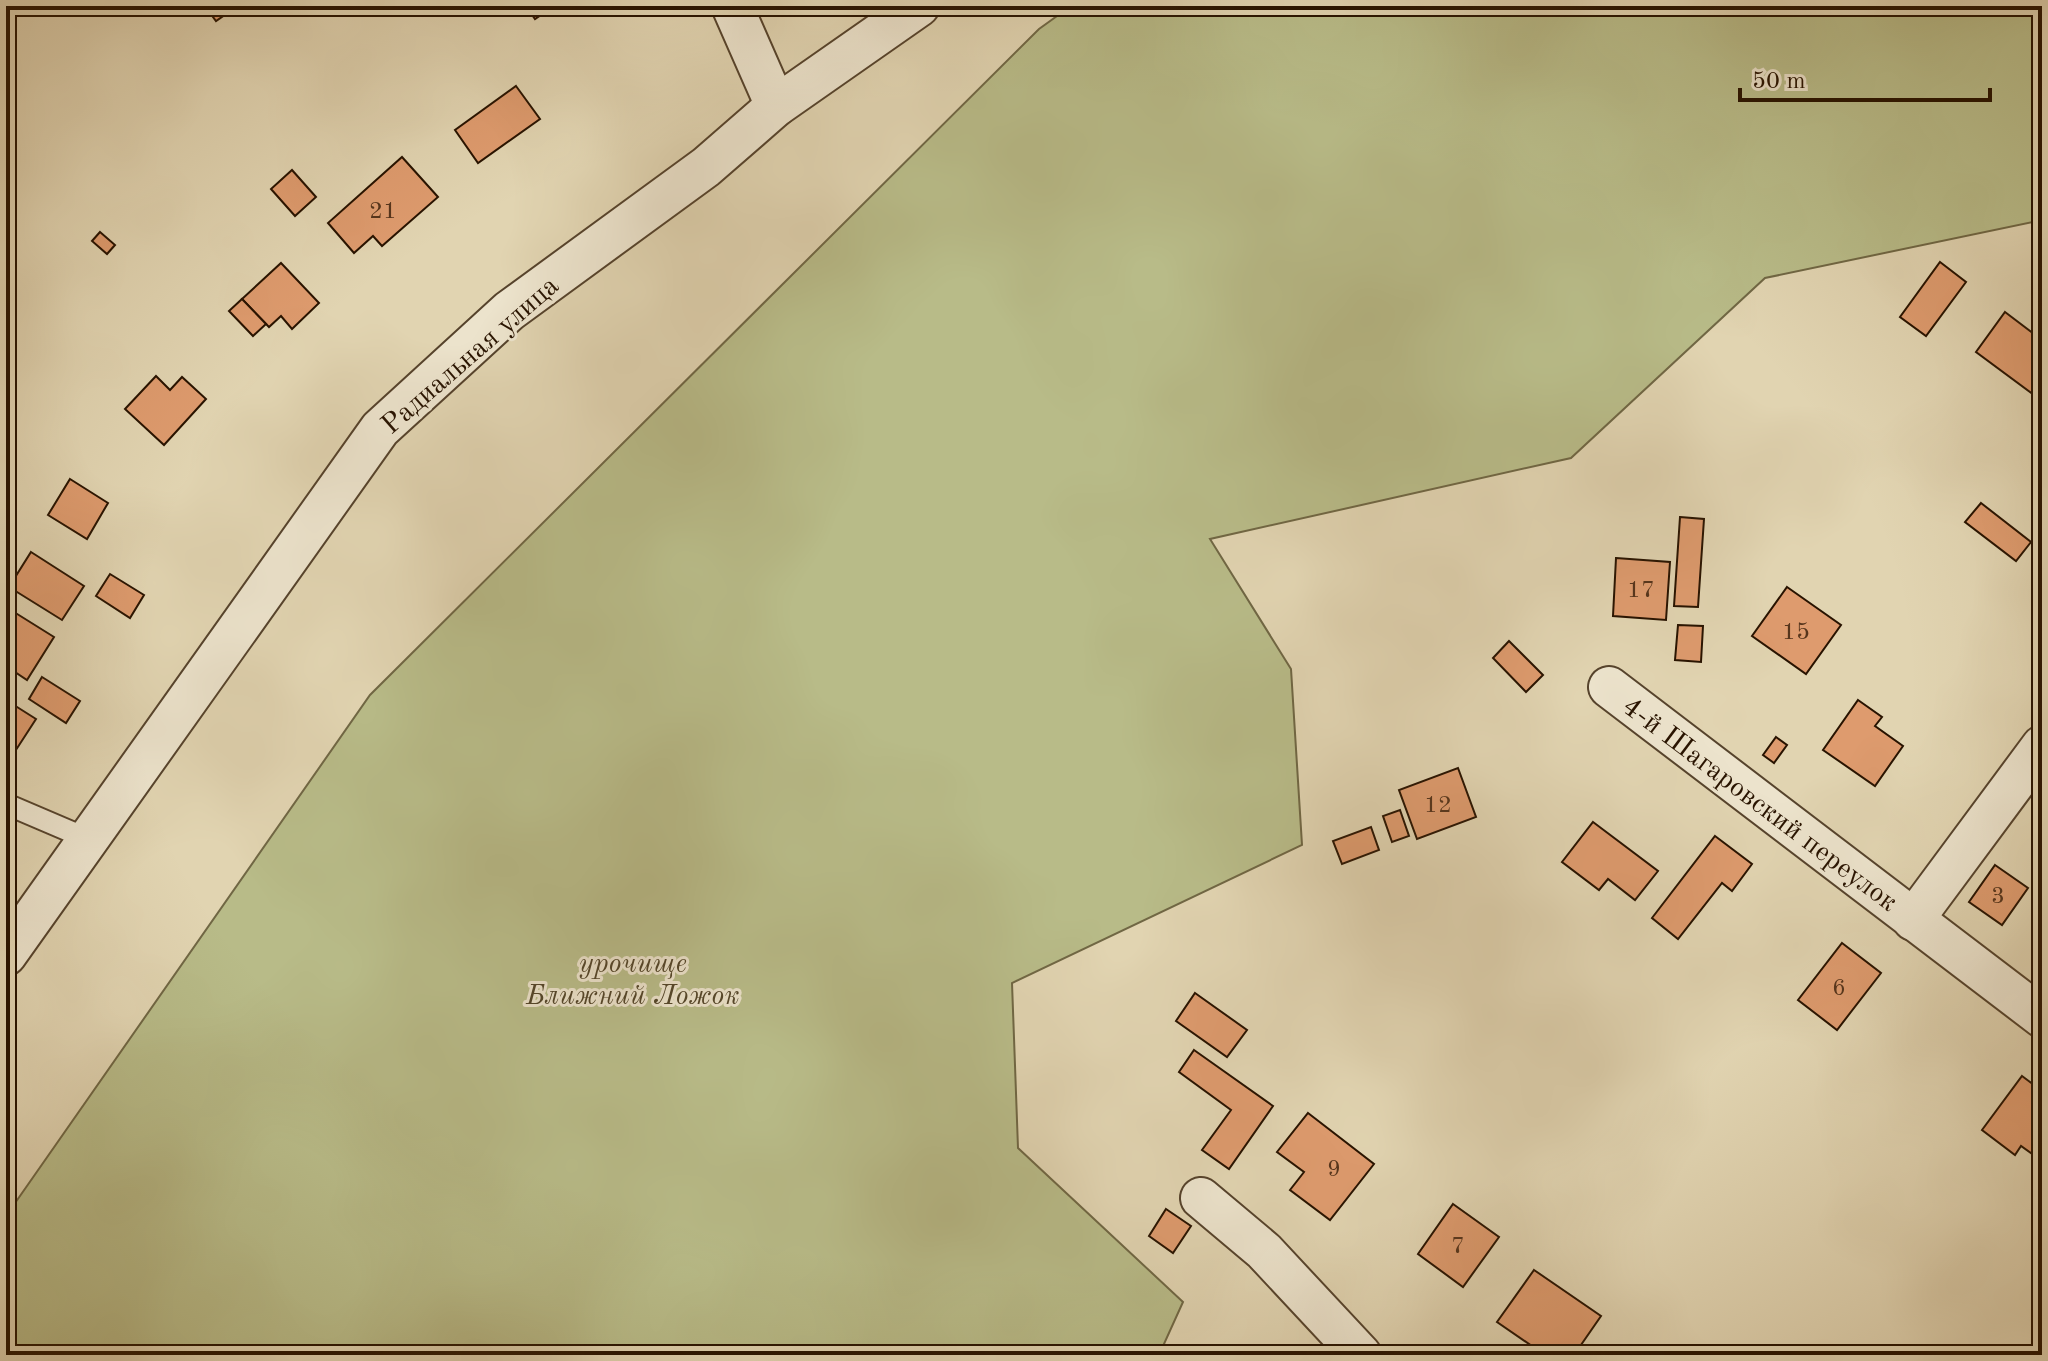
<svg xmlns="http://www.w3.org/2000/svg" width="2048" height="1361" font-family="'Old Standard TT',serif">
<rect width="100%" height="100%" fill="#e1d4b1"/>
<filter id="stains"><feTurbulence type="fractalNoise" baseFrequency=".0025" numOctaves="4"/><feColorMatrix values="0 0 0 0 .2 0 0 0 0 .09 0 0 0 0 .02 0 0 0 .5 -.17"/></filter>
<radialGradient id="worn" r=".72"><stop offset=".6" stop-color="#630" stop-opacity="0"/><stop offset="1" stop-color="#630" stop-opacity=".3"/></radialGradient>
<path fill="#b8bb88" stroke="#706744" stroke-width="2" d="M1071 6H2042V220L1765 278 1571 458 1210 539 1291 669 1302 845 1012 983 1018 1148 1183 1302 1159 1355H6V1216L370 695 1039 29Z"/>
<g fill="#de9b6e" stroke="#281300" stroke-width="2">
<path d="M205 6H225L229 12 216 21Z"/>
<path d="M526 6H554L535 19Z"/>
<path d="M516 86 540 119 478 163 455 130Z"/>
<path d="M402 157 438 197 382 246 373 236 354 253 328 223Z"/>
<path d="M292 170 316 197 295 216 271 189Z"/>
<path d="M100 232 115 245 107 254 92 241Z"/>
<path d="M1940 262 1966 282 1926 336 1900 317Z"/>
<path d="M281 263 319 303 292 329 281 316 269 327 242 299Z"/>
<path d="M242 299 266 324 253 336 229 311Z"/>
<path d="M2005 312 2042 340V401L1976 352Z"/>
<path d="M156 376 170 390 182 377 206 399 164 445 125 409Z"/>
<path d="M70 479 108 503 87 539 48 515Z"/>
<path d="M1981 503 2031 542 2016 561 1965 522Z"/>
<path d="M1680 517 1704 519 1698 607 1674 606Z"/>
<path d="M31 552 84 586 62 620 9 587Z"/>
<path d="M1616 558 1670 562 1666 620 1613 616Z"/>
<path d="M110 574 144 595 130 618 96 596Z"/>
<path d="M1787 587 1841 625 1806 674 1752 636Z"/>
<path d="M6 607 54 637 27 680 6 666Z"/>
<path d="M1678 625 1703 626 1701 662 1675 660Z"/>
<path d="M1509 641 1543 675 1526 692 1493 658Z"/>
<path d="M42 677 80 701 66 723 29 699Z"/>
<path d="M6 700 36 719 14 753 6 748Z"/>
<path d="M1858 700 1882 717 1875 726 1903 746 1875 786 1823 750Z"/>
<path d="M1776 737 1787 745 1774 763 1763 755Z"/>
<path d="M1458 768 1476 817 1417 839 1399 790Z"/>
<path d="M1400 810 1409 836 1392 842 1383 816Z"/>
<path d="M1593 822 1658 871 1635 900 1608 879 1599 890 1562 862Z"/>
<path d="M1371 827 1379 850 1342 864 1333 841Z"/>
<path d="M1715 836 1752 864 1732 891 1722 883 1678 939 1652 918Z"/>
<path d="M1995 865 2028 888 2002 925 1969 902Z"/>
<path d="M1842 943 1881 973 1837 1030 1798 1000Z"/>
<path d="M1195 993 1247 1030 1227 1057 1176 1021Z"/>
<path d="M1194 1050 1273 1106 1229 1169 1202 1150 1231 1110 1179 1072Z"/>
<path d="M2022 1076 2042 1091V1161L2021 1146 2015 1155 1982 1130Z"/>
<path d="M1308 1113 1374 1164 1330 1220 1290 1190 1304 1172 1277 1152Z"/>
<path d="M1453 1204 1499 1237 1463 1287 1418 1254Z"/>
<path d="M1166 1209 1191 1226 1173 1253 1149 1236Z"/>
<path d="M1534 1270 1601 1316 1574 1355H1545L1497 1322Z"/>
</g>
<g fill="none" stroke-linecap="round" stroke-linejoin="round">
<defs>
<path id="lane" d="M6 804 88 839"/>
<g id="street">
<path d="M732 6 776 106"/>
<path d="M1609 687 2042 1017"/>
<path d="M1913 920 2042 746"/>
<path d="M6 955 380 429 509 311 706 167 776 106 919 6"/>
<path d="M1201 1198 1264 1251 1361 1355"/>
</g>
</defs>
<use href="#lane" stroke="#56432c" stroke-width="24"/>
<use href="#street" stroke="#56432c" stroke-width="44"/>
<use href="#lane" stroke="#ece3cc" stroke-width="20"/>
<use href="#street" stroke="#ece3cc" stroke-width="40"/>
</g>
<g text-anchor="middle" stroke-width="6" stroke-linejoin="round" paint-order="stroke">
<g font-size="24" fill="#56351c">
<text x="383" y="218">21</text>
<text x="1641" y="597">17</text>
<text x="1796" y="639">15</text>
<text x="1438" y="812">12</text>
<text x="1998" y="903">3</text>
<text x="1839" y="995">6</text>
<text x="1334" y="1176">9</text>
<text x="1458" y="1253">7</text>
</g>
<g font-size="28" fill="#281300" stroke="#ece3cc">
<text transform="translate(469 354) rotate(-41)" y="10">Радиальная улица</text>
<text transform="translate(1761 803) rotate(37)" y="10">4-й Шагаровский переулок</text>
</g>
<g font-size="28" font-style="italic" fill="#534529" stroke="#ece3cc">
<text x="633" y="972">урочище<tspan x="633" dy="32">Ближний Ложок</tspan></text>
</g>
</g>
<rect width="2048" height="1361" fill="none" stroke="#e1d4b1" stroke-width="32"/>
<rect x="8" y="8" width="2032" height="1345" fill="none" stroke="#281300" stroke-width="4"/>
<rect x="16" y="16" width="2016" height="1329" fill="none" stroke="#281300" stroke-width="2"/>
<path d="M1740 88v12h250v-12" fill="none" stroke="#281300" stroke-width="4"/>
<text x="1752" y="88" font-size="24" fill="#281300" stroke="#ece3cc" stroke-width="6" paint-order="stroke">50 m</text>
<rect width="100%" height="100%" filter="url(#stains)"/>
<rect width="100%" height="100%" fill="url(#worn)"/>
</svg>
